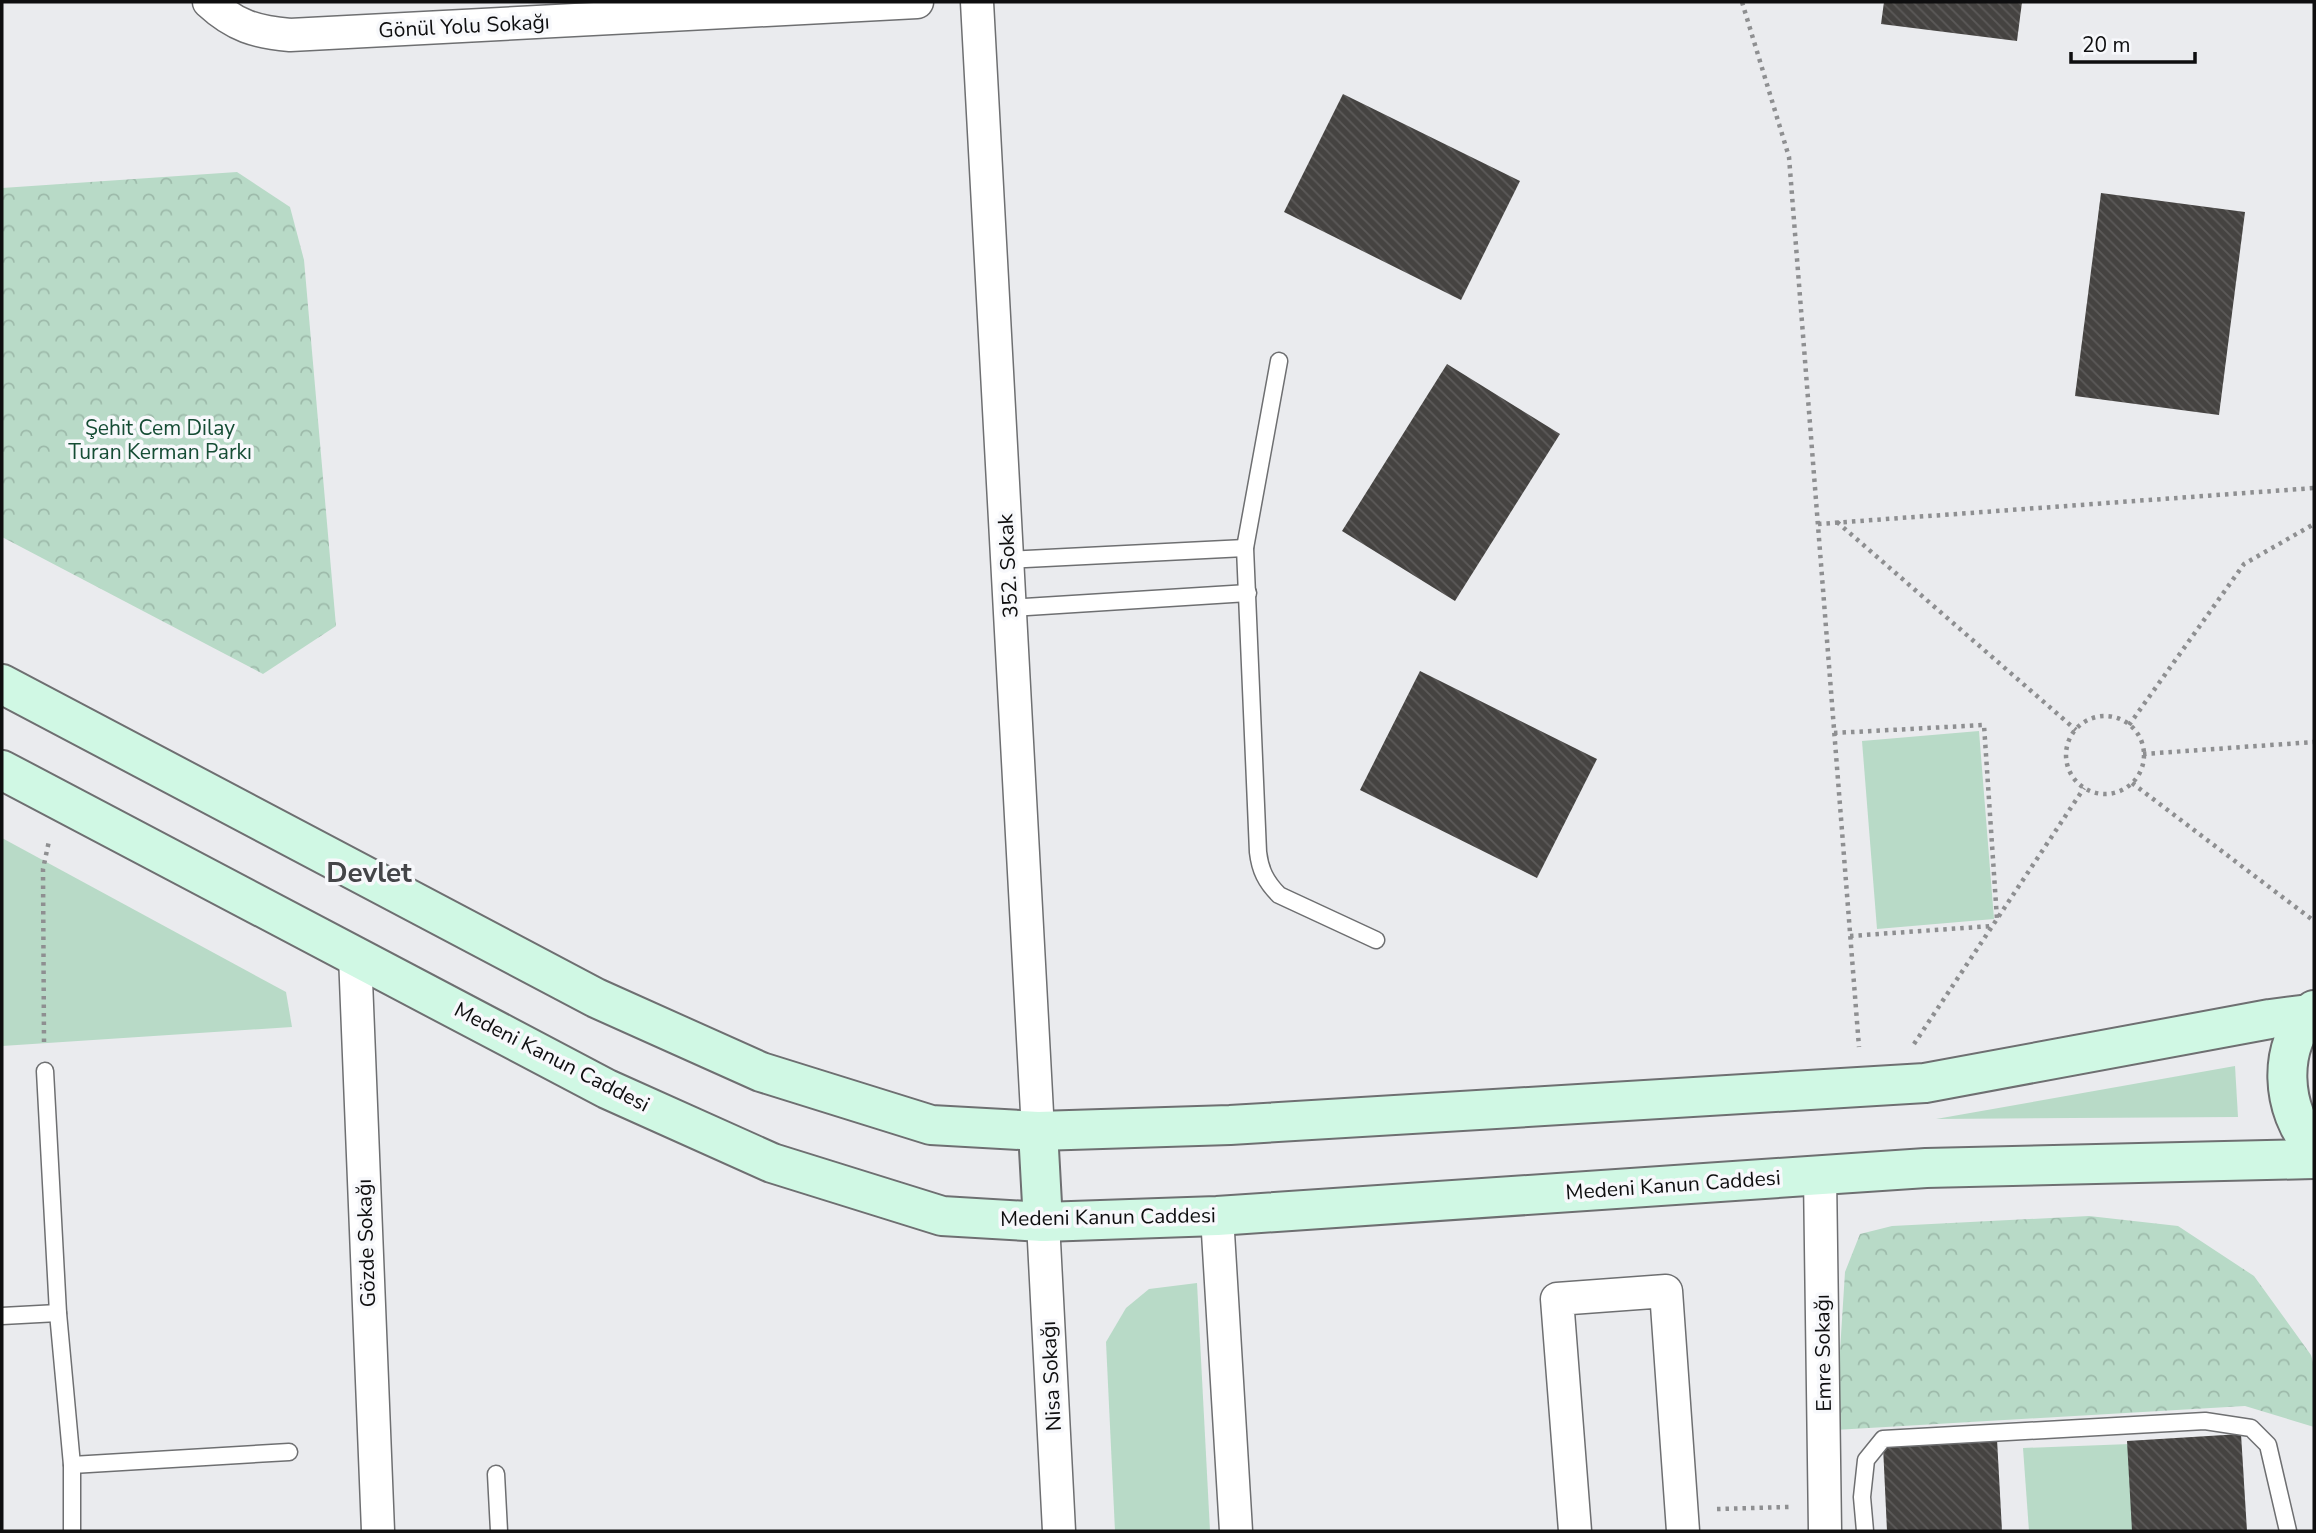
<svg xmlns="http://www.w3.org/2000/svg" width="2316" height="1533" font-family="'Nunito Sans',sans-serif">
<defs>
<pattern id="forest-crowns" width="20" height="18" patternUnits="userSpaceOnUse" patternTransform="scale(1.75)"><rect width="20" height="18" fill="#b8dac7"/><path d="M2 6a3 3 0 1 1 6 0M12 15a3 3 0 1 1 6 0" fill="none" stroke="#9dbaaa"/></pattern>
<pattern id="building-back-hatch" width="6" height="6" patternUnits="userSpaceOnUse" patternTransform="scale(1.75)"><rect width="6" height="6" fill="#454341"/><path d="M-1 5l2 2M0 0l6 6M5-1l2 2" fill="none" stroke="#5c5a59"/></pattern>
</defs>
<rect width="100%" height="100%" fill="#eaebee"/>
<g fill="#b8dac7">
<path d="M1979 731 1994 919 1877 929 1862 741Z"/>
<path d="M2 838 286 992 292 1027 2 1046Z"/>
<path d="M2235 1066 2238 1117 1936 1119Z"/>
<path d="M1197 1283 1210 1531H1115L1106 1342 1126 1308 1149 1289Z"/>
<path d="M2156 1443 2171 1531H2029L2023 1448Z"/>
</g>
<g fill="url(#forest-crowns)">
<path d="M237 172 290 207 304 260 336 626 263 674 2 537V188Z"/>
<path d="M2089 1216 2178 1226 2254 1276 2311 1355 2314 1366V1427L2245 1406 1835 1430 1845 1272 1860 1234 1892 1226Z"/>
</g>
<g fill="url(#building-back-hatch)">
<path d="M1884 2H2022L2017 41 1881 24Z"/>
<path d="M1343 94 1520 181 1461 300 1284 212Z"/>
<path d="M2101 193 2245 212 2219 415 2075 396Z"/>
<path d="M1447 364 1560 434 1455 601 1342 531Z"/>
<path d="M1420 671 1597 759 1537 878 1360 790Z"/>
<path d="M2241 1434 2247 1531H2132L2127 1441Z"/>
<path d="M1997 1439 2002 1531H1887L1883 1446Z"/>
</g>
<g fill="none" stroke-linecap="round" stroke-linejoin="round">
<defs>
<g id="lane">
<path d="M1279 361 1245 548 1258 852C1260 870 1266 882 1279 895L1376 940"/>
<path d="M1008 560 1245 548"/>
<path d="M1010 608 1248 593"/>
<path d="M45 1071 58 1313 72 1465V1531"/>
<path d="M2 1316 58 1313"/>
<path d="M72 1465 289 1452"/>
<path d="M496 1474 499 1531"/>
<path d="M1865 1531 1862 1497 1866 1460 1883 1439 2205 1421 2251 1428 2268 1445 2288 1531"/>
</g>
<g id="street">
<path d="M209 2C235 26 256 32 290 35L917 2"/>
<path d="M977 2 1038 1131"/>
<path d="M355 955 378 1531"/>
<path d="M1820 1175 1825 1531"/>
<path d="M1217 1216 1236 1531"/>
<path d="M1043 1222 1059 1531"/>
<path d="M1575 1531 1557 1299 1666 1291 1683 1531"/>
</g>
<g id="secondary">
<path d="M2 684 596 998 761 1072 931 1125 1038 1131 1230 1125 1925 1083 2270 1019 2309 1014"/>
<path d="M2 770 607 1089 772 1163 942 1216 1043 1222 1217 1216 1926 1168 2314 1159"/>
<path d="M2314 1010C2276 1044 2281 1112 2314 1147"/>
<path d="M1038 1131 1043 1222"/>
</g>
</defs>
<use href="#lane" stroke="#6e6f71" stroke-width="19"/>
<use href="#street" stroke="#6e6f71" stroke-width="35"/>
<use href="#secondary" stroke="#6e6f71" stroke-width="42"/>
<g stroke="#8e8f91" stroke-width="4.5" stroke-dasharray="3.5 5" stroke-linecap="butt">
<path d="M1742 2 1789 157 1859 1047"/>
<path d="M1837 522 2076 730"/>
<path d="M1818 524 2314 488"/>
<circle cx="2105" cy="755" r="39"/>
<path d="M2129 725 2244 564 2314 524"/>
<path d="M1834 733 1984 725 1997 919"/>
<path d="M2143 754 2314 742"/>
<path d="M2132 783 2314 921"/>
<path d="M1850 936 1992 926"/>
<path d="M44 1042 43 869 49 841"/>
<path d="M1914 1044 2084 788"/>
<path d="M1717 1509 1789 1507"/>
</g>
<use href="#lane" stroke="#fff" stroke-width="16"/>
<use href="#street" stroke="#fff" stroke-width="32"/>
<use href="#secondary" stroke="#d0f8e4" stroke-width="38"/>
</g>
<g text-anchor="middle" stroke-width="7" stroke-linejoin="round" paint-order="stroke">
<g font-size="21" fill="#0e0e0f" stroke="#f7f8fb">
<text transform="translate(464 26) rotate(-3)" y="7">Gönül Yolu Sokağı</text>
<text transform="translate(1008 566) rotate(-93)" y="7">352. Sokak</text>
<text transform="translate(552 1057) rotate(27)" y="7">Medeni Kanun Caddesi</text>
<text transform="translate(1673 1185) rotate(-4)" y="7">Medeni Kanun Caddesi</text>
<text transform="translate(1108 1217) rotate(-1)" y="7">Medeni Kanun Caddesi</text>
<text transform="translate(366 1243) rotate(-92)" y="7">Gözde Sokağı</text>
<text transform="translate(1823 1353) rotate(-91)" y="7">Emre Sokağı</text>
<text transform="translate(1051 1376) rotate(-93)" y="7">Nisa Sokağı</text>
</g>
<g font-size="21" fill="#154c34" stroke="#f7f8fb">
<text x="160" y="435">Şehit Cem Dilay<tspan x="160" dy="24">Turan Kerman Parkı</tspan></text>
</g>
<g font-size="28" font-weight="bold" fill="#444548" stroke="#f7f8fb">
<text x="369" y="882">Devlet</text>
</g>
</g>
<rect width="2316" height="1533" fill="none" stroke="#0e0e0f" stroke-width="7"/>
<path d="M2071 52v10h124v-10" fill="none" stroke="#0e0e0f" stroke-width="3.5"/>
<text x="2082" y="52" font-size="21" fill="#0e0e0f" stroke="#f7f8fb" stroke-width="5" paint-order="stroke">20 m</text>
</svg>
